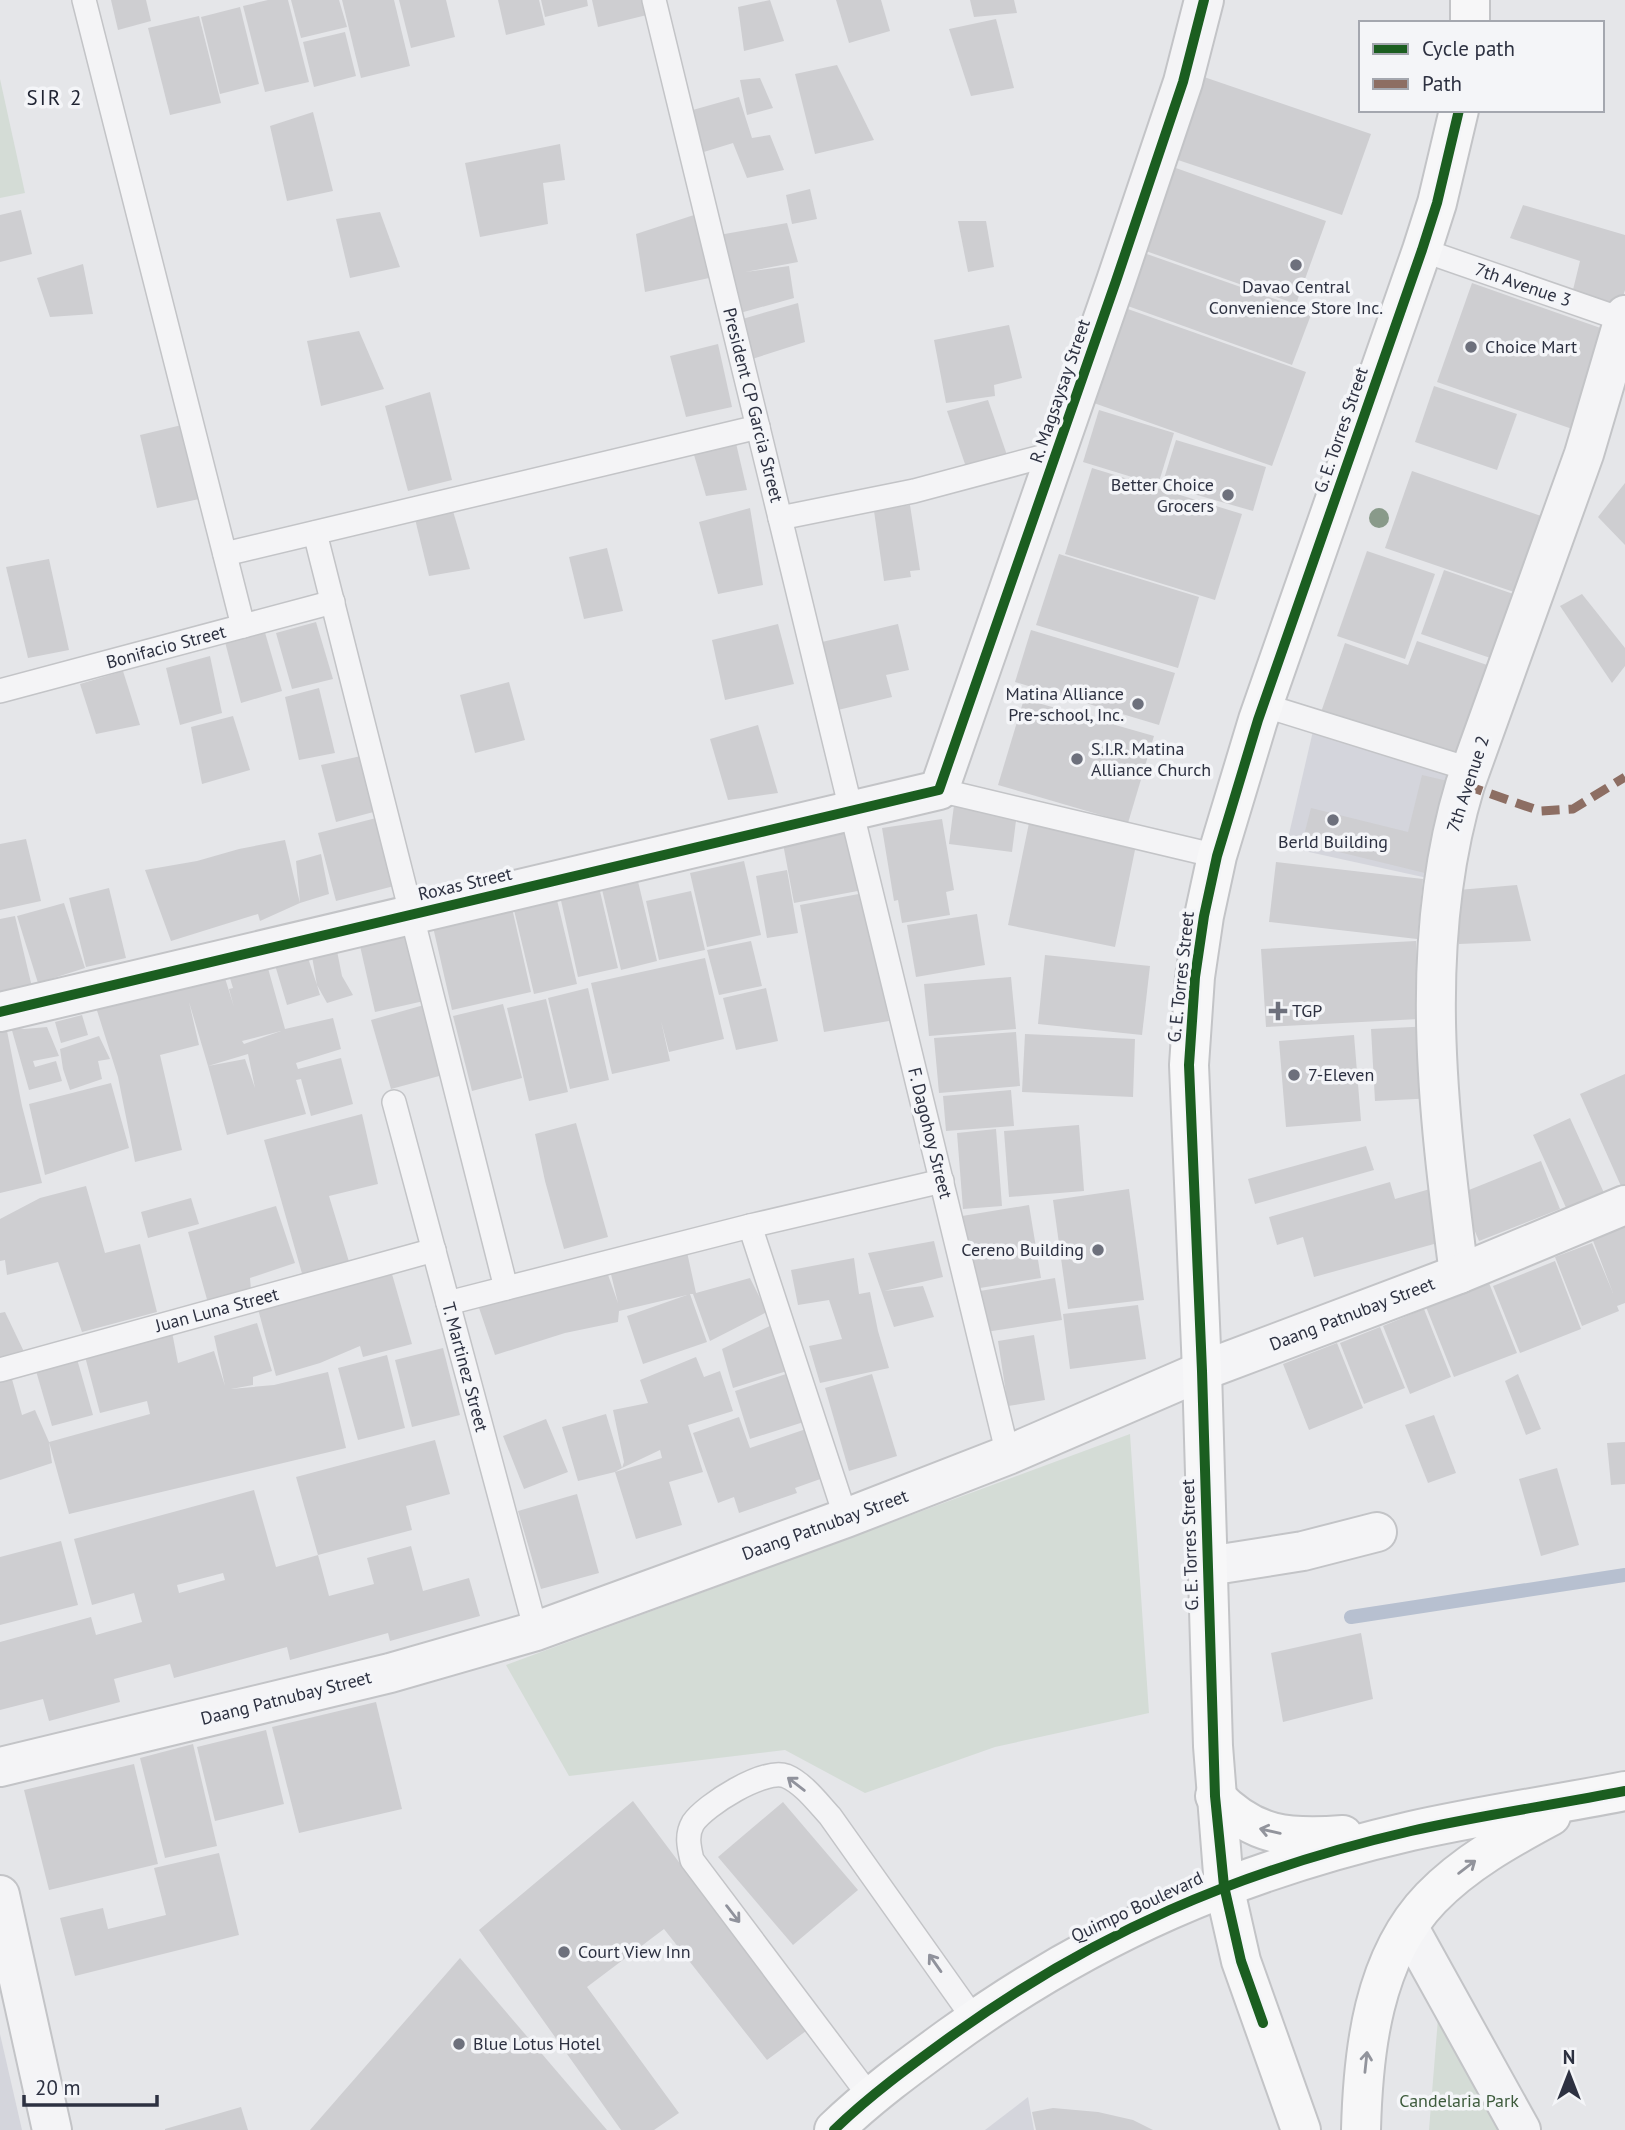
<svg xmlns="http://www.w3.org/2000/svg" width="1625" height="2130" font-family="'PT Sans',sans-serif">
<rect width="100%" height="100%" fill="#e5e6e9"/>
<g fill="#d4d5dc">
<path d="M1313 731 1458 773 1432 879 1286 847Z"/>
<path d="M0 2034 22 2130H0Z"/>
<path d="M1028 2097 1034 2130H985Z"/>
</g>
<g fill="#d4dcd6">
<path d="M0 79 25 193 0 198Z"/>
<path d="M1130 1434 1149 1713 995 1747 865 1793 785 1750 569 1776 506 1665Z"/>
<path d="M1439 2006 1507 2130H1429Z"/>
</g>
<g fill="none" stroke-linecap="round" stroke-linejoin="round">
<path stroke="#b7c0d0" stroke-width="14" d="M1351 1617 1625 1575"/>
</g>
<g fill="#ceced1" fill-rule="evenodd">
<path d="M111 0H146L151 21 118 30Z"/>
<path d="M268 0H288L309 82 265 92 243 6Z"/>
<path d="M291 0H339L347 27 301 38Z"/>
<path d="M342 0H394L410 66 361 78Z"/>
<path d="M399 0H446L455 37 411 48Z"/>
<path d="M498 0H539L545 25 506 35Z"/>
<path d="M541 0H587L588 6 545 17Z"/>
<path d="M592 0H647L651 14 598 27Z"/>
<path d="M770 0 784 41 744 51 738 7Z"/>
<path d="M836 0H881L890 31 849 43Z"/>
<path d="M970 0H1014L1017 13 974 17Z"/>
<path d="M240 7 259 84 220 94 201 17Z"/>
<path d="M199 16 221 103 170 115 148 28Z"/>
<path d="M996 19 1014 88 971 96 949 29Z"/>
<path d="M345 32 356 76 314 87 303 42Z"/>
<path d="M837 65 874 140 815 154 795 74Z"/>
<path d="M1204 77 1371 134 1342 215 1175 159Z"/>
<path d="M760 78 773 108 747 115 740 80Z"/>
<path d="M739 97 752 138 770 135 784 170 747 178 733 143 694 155 682 113Z"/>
<path d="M313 112 333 191 287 201 270 126Z"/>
<path d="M560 144 565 180 543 183 548 224 480 237 465 163Z"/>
<path d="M1173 167 1326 221 1296 304 1143 250Z"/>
<path d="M810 189 817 219 792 224 786 195Z"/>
<path d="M1523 205 1625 235V290L1618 312 1571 298 1580 261 1510 238Z"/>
<path d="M21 210 32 254 0 262V215Z"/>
<path d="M380 212 400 267 350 278 336 219Z"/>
<path d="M697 214 709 278 645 292 636 234Z"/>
<path d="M958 221H986L994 267 968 272Z"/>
<path d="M787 223 798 262 745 272 789 266 794 298 740 313 719 235Z"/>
<path d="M1144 253 1312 312 1292 365 1125 305Z"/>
<path d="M83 264 93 314 50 317 37 278Z"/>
<path d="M1472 283 1612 332 1578 431 1437 382Z"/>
<path d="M798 303 805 342 749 360 739 320Z"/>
<path d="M1125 308 1306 372 1272 466 1091 402Z"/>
<path d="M1009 325 1022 378 994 385 995 396 946 403 934 340Z"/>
<path d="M359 331 384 389 321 406 307 341Z"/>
<path d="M718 344 732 407 686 417 670 356Z"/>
<path d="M1434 386 1517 414 1497 470 1415 442Z"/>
<path d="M430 392 452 480 408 491 385 406Z"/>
<path d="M988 400 1008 458 967 470 947 411Z"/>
<path d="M1099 410 1174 433 1158 485 1083 462Z"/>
<path d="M186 424 204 498 157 508 140 435Z"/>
<path d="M735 439 747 490 706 496 692 448Z"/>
<path d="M1176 440 1266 467 1253 511 1162 485Z"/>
<path d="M1092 468 1242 514 1215 600 1065 554Z"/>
<path d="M1412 471 1541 516 1514 592 1385 548Z"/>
<path d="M1625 483V545L1598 517Z"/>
<path d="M910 505 920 570 910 571 911 577 884 581 874 511Z"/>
<path d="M750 508 763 585 718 594 699 522Z"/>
<path d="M453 511 470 569 429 576 415 519Z"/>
<path d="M607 548 623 611 584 619 569 557Z"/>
<path d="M1367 551 1435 574 1405 659 1337 636Z"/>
<path d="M1059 554 1199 597 1178 668 1036 625Z"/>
<path d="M49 559 69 650 28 658 6 567Z"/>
<path d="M1444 570 1522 597 1499 661 1421 634Z"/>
<path d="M1582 594 1625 648V666L1612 683 1560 606Z"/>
<path d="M316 622 333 679 292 689 276 633Z"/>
<path d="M778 624 794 684 725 700 712 640Z"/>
<path d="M898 624 909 670 886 675 892 697 838 710 822 642Z"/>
<path d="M264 629 282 691 241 703 225 642Z"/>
<path d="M1031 630 1175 673 1159 725 1015 682Z"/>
<path d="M1417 641 1493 667 1459 766 1319 718 1345 643 1408 665Z"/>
<path d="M210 656 222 713 180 725 166 668Z"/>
<path d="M123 671 140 725 96 734 80 684Z"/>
<path d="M509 682 525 740 475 753 460 695Z"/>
<path d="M319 688 335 753 299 760 285 697Z"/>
<path d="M1024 699 1154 736 1128 823 998 785Z"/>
<path d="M233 716 250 770 202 784 191 727Z"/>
<path d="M758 725 778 793 728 800 710 739Z"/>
<path d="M361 756 381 810 336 822 321 765Z"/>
<path d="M1422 775 1452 782 1429 874 1302 843 1311 808 1408 832Z"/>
<path d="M954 805 1017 813 1012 852 949 844Z"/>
<path d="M380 817 398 885 336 901 318 833Z"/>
<path d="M942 819 954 890 946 892 950 915 902 923 898 900 894 901 882 828Z"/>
<path d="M1029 823 1136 845 1115 947 1008 925Z"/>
<path d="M851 825 863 890 794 903 782 838Z"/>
<path d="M26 839 41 901 0 910V844Z"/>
<path d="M285 840 300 903 296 861 321 854 329 894 300 903 260 921 258 914 171 941 145 870 197 861 239 849Z"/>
<path d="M744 861 761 935 707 947 690 873Z"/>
<path d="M1276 862 1423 879 1417 939 1269 922Z"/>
<path d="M787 870 798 933 767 938 756 876Z"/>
<path d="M636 873 657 961 621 970 600 881Z"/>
<path d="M1517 885 1531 941 1459 944 1458 890Z"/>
<path d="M599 887 618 968 578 977 560 896Z"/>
<path d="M109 888 126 958 86 967 69 898Z"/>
<path d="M691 891 705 950 659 960 646 901Z"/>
<path d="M864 893 889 1021 824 1032 800 905Z"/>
<path d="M557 900 577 984 534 994 514 910Z"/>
<path d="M64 903 85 968 38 983 17 916Z"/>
<path d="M512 908 531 992 452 1010 433 927Z"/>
<path d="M977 914 985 965 916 977 907 925Z"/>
<path d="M15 916 32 987 0 995V919Z"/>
<path d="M407 925 424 1001 375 1012 358 937Z"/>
<path d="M335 941 342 976 353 995 327 1003 317 985 320 995 287 1005 272 955 304 946 317 985 310 945Z"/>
<path d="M751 941 762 986 719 995 707 950Z"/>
<path d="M1416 941 1419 1019 1266 1027 1261 949Z"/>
<path d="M264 954 285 1029 333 1018 341 1049 296 1063 298 1069 341 1058 353 1104 311 1116 301 1079 296 1080 306 1114 227 1135 208 1066 245 1059 255 1088 248 1054 208 1066 189 1002 199 1045 160 1055 182 1150 135 1162 118 1077 94 1001 224 975 234 1007 229 989 233 988 225 962ZM281 1031 244 1044 242 1041Z"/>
<path d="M1045 955 1150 966 1142 1035 1038 1024Z"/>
<path d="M705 958 724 1039 669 1052 661 1021 670 1061 612 1074 591 983Z"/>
<path d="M1011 977 1016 1029 929 1036 924 984Z"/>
<path d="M588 988 609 1080 570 1089 548 998Z"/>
<path d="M766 988 778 1041 736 1050 723 998Z"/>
<path d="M546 999 568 1092 529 1101 507 1008Z"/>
<path d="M503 1004 522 1078 472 1091 453 1016Z"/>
<path d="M424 1005 443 1075 391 1089 371 1020Z"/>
<path d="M82 1015 88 1035 61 1043 55 1022Z"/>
<path d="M6 1026 22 1106 42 1183 0 1193V1027Z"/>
<path d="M1433 1026 1436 1098 1375 1101 1371 1029Z"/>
<path d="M11 1027 24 1029 47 1027 59 1056 33 1061 35 1067 56 1061 62 1081 29 1090Z"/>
<path d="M1016 1032 1020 1086 939 1093 934 1038Z"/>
<path d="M1025 1034 1135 1039 1133 1097 1022 1092Z"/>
<path d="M1354 1035 1361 1121 1286 1127 1279 1041Z"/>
<path d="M99 1036 110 1059 98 1061 102 1079 70 1090 63 1069 60 1049Z"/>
<path d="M1625 1074V1185L1621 1186 1580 1094Z"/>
<path d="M111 1083 129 1148 45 1175 29 1104Z"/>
<path d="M1011 1090 1014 1126 946 1131 943 1096Z"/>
<path d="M362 1114 378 1184 329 1196 350 1265 303 1277 264 1140Z"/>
<path d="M1570 1118 1605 1195 1568 1212 1533 1135Z"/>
<path d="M576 1123 608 1237 564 1249 545 1181 535 1134Z"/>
<path d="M1079 1125 1084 1191 1009 1197 1004 1131Z"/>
<path d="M996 1129 1002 1206 963 1209 957 1133Z"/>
<path d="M1366 1146 1374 1170 1255 1204 1248 1179Z"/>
<path d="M1541 1161 1560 1209 1479 1241 1459 1194Z"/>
<path d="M1390 1182 1395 1199 1430 1189 1445 1241 1314 1277 1303 1237 1277 1245 1269 1217Z"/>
<path d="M86 1186 105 1253 140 1244 157 1312 82 1332 58 1262 7 1275 5 1260 0 1261V1219L40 1198Z"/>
<path d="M1129 1189 1144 1300 1068 1309 1053 1200Z"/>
<path d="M191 1198 199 1224 148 1238 141 1212Z"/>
<path d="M1029 1205 1041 1278 974 1289 962 1216Z"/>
<path d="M276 1206 295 1263 250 1278 251 1290 208 1303 188 1232Z"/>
<path d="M1625 1225V1303L1617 1306 1619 1311 1582 1326 1555 1257 1592 1243 1613 1293 1592 1238Z"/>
<path d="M934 1241 943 1277 884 1291 923 1286 934 1317 894 1327 868 1253Z"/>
<path d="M685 1243 696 1293 750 1278 767 1312 710 1341 693 1294H690L707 1342 643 1364 627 1316 687 1295 619 1311 618 1322 565 1333 495 1355 477 1302 606 1269 618 1303 608 1262Z"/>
<path d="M854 1258 859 1294 870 1292 878 1331 889 1368 820 1383 809 1346 842 1339 829 1300 798 1305 791 1270Z"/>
<path d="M1555 1261 1581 1329 1520 1353 1493 1286Z"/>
<path d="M392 1274 412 1344 363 1357 360 1346 320 1363 276 1376 258 1309Z"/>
<path d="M1055 1278 1062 1320 986 1332 980 1291Z"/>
<path d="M1489 1283 1517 1353 1454 1377 1426 1307Z"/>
<path d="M1138 1305 1146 1359 1070 1369 1063 1314Z"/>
<path d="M1424 1309 1451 1377 1410 1394 1383 1326Z"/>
<path d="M5 1312 27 1358 0 1365V1313Z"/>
<path d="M257 1323 272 1371 253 1377V1385L231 1389 274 1385 328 1372 346 1448 69 1514 49 1442 52 1463 0 1480V1375L10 1372 22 1415 35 1410 49 1442 150 1414 147 1401 100 1413 83 1349 172 1332 178 1363 214 1351 225 1386 214 1336Z"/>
<path d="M774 1324 787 1371 733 1388 722 1349Z"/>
<path d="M1380 1327 1405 1388 1364 1404 1340 1343Z"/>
<path d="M1034 1335 1045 1400 1008 1406 998 1341Z"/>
<path d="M1337 1343 1363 1408 1309 1430 1283 1364Z"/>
<path d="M443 1348 460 1415 412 1427 395 1360Z"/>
<path d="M75 1352 93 1415 52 1426 34 1364Z"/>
<path d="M387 1355 405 1428 358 1440 338 1368Z"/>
<path d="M696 1357 704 1377 720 1371 733 1411 688 1425 703 1472 669 1482 682 1525 636 1539 615 1472 578 1481 562 1427 606 1414 622 1468 624 1462 613 1410 648 1403 640 1380ZM660 1450 662 1458 615 1472 622 1468Z"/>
<path d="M795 1371 810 1420 750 1439 735 1391Z"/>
<path d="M872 1374 897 1456 849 1471 825 1388Z"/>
<path d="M1518 1374 1541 1429 1526 1435 1505 1381Z"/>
<path d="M1434 1415 1456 1473 1428 1483 1405 1425Z"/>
<path d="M739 1417 750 1448 809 1428 826 1477 795 1488 797 1493 739 1513 734 1497 718 1503 693 1433Z"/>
<path d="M546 1419 568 1472 524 1489 503 1436Z"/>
<path d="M435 1440 450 1494 406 1506 412 1530 318 1555 296 1477Z"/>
<path d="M1625 1442V1484L1611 1485 1607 1443Z"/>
<path d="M1557 1468 1579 1545 1541 1556 1519 1479Z"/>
<path d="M254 1490 276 1567 318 1555 329 1596 374 1584 367 1558 411 1546 423 1591 469 1578 480 1616 390 1641 388 1633 290 1660 287 1647 174 1678 170 1664 114 1679 120 1702 49 1721 43 1699 0 1710V1642L91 1617 96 1635 142 1622 134 1593 92 1605 74 1539ZM223 1573 225 1580 179 1593 177 1585Z"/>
<path d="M577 1494 599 1573 541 1589 518 1511Z"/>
<path d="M61 1541 78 1605 0 1625V1557Z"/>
<path d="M1361 1633 1373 1699 1283 1722 1271 1653Z"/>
<path d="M376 1702 402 1809 299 1833 272 1727Z"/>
<path d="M266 1730 284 1804 215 1821 197 1747Z"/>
<path d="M193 1744 217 1846 165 1858 140 1758Z"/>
<path d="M134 1764 158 1864 49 1890 24 1790Z"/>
<path d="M633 1801 806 2031 767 2060 664 1929 587 1987 679 2113 654 2130H621L479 1930Z"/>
<path d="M783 1802 858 1890 793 1945 718 1857Z"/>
<path d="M219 1853 239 1935 75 1976 60 1918 103 1908 108 1929 166 1915 154 1868Z"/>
<path d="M460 1958 607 2130H310Z"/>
<path d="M241 2107 248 2130H165V2129Z"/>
<path d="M1053 2108 1098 2112 1133 2120 1153 2130H1036L1032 2112Z"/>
</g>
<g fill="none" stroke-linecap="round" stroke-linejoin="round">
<defs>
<g id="lane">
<path d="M84 0 243 626"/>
<path d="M654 0 1008 1455"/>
<path d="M1422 250 1624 320"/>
<path d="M780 518 914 491 1056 453"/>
<path d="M315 533 506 1288"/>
<path d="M225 554 758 427"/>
<path d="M0 691 333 602"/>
<path d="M1263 705 1472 770"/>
<path d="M939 790 1217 856"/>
<path d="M394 1102 536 1631"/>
<path d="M750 1226 846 1518"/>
<path d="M448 1303 750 1226 942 1181"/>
<path d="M0 1370 434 1250"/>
<path d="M871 2098 692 1860C689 1847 686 1835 693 1823 705 1805 764 1768 786 1776 803 1783 818 1803 830 1816L974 2019"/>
</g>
<g id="street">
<path d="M0 1012 939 790 1116 281 1183 82 1204 0"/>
<path d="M1459 1274C1438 1111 1417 944 1465 785L1584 454 1625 315"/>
<path d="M1208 1566 1303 1551 1377 1532"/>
<path d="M0 1767 390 1673 536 1631 846 1518 1008 1455 1202 1371 1459 1274 1625 1205"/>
<path d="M0 1895 52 2130"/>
<path d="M1409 1928 1521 2130"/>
</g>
<g id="secondary">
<path d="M1470 23V0"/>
<path d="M1301 2130 1241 1961 1224 1886 1213 1746 1202 1371 1189 1065 1195 977 1204 916 1217 856 1258 720 1422 250 1437 203 1459 110"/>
</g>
<g id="primary">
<path d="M1215 1796C1254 1837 1289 1839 1343 1835"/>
<path d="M834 2130C869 2096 910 2066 950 2037 1094 1933 1238 1871 1411 1831 1482 1815 1554 1805 1625 1791"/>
<path d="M1361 2130C1363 2051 1373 1958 1431 1898 1465 1863 1508 1839 1551 1816"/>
</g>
</defs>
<use href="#lane" stroke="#c3c4c7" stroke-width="26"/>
<use href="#street" stroke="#c3c4c7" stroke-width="42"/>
<use href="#secondary" stroke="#c3c4c7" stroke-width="42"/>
<use href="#primary" stroke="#c2c3c6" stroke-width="42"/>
<use href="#lane" stroke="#f4f4f6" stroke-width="23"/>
<use href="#street" stroke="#f4f4f6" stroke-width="38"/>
<use href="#secondary" stroke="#f7f7f8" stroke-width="38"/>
<use href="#primary" stroke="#f7f7f8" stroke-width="38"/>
<path stroke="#8d6e63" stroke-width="9" stroke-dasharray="18 9" stroke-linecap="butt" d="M1465 785 1540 811 1573 809 1625 777"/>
<defs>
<g id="cycleway">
<path d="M0 1012 939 790 1116 281 1183 82 1204 0"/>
<path d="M1263 2023 1241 1961 1224 1886 1215 1796 1202 1371 1189 1065 1195 977 1204 916 1217 856 1258 720 1422 250 1437 203 1459 110"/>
<path d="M834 2130C869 2096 910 2066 950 2037 1094 1933 1238 1871 1411 1831 1482 1815 1554 1805 1625 1791"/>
</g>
</defs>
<use href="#cycleway" stroke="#f4f5f8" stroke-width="15"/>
<use href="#cycleway" stroke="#1b5e20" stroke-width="10"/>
</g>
<circle fill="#899a8a" cx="1379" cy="518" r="10"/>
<defs><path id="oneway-shaft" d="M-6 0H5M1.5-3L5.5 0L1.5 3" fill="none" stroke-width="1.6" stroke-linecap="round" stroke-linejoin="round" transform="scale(1.75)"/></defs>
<g stroke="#90929c">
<use href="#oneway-shaft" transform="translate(796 1784) rotate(-142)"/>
<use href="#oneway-shaft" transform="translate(733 1914) rotate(52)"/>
<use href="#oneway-shaft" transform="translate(935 1963) rotate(-125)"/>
</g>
<g stroke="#92949c">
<use href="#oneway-shaft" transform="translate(1270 1831) rotate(-167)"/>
<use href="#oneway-shaft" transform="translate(1467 1867) rotate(-37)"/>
<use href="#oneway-shaft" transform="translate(1366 2062) rotate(-84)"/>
</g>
<g fill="#6d707c" stroke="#f4f5f8" stroke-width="2.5">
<circle cx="1296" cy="265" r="7"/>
<circle cx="1471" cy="347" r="7"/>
<circle cx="1228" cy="495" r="7"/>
<circle cx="1138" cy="704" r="7"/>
<circle cx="1077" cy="759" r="7"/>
<circle cx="1333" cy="820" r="7"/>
<path d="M1274.5 1000.5h7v7h7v7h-7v7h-7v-7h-7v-7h7z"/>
<circle cx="1294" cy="1075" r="7"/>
<circle cx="1098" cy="1250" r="7"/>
<circle cx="564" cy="1952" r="7"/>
<circle cx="459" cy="2044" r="7"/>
</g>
<g text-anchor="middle" stroke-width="7" stroke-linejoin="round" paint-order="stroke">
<g font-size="18" fill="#2d3141" stroke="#f4f5f8">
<text transform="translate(1523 285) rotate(19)" y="6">7th Avenue 3</text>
<text transform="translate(1060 391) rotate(-71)" y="6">R. Magsaysay Street</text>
<text transform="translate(753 405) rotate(76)" y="6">President CP Garcia Street</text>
<text transform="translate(1341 430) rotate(-71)" y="6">G. E. Torres Street</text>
<text transform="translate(166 647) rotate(-15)" y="6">Bonifacio Street</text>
<text transform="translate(1468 784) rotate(-72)" y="6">7th Avenue 2</text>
<text transform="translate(465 884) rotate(-13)" y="6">Roxas Street</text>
<text transform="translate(1181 977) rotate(-84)" y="6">G. E. Torres Street</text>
<text transform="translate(930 1133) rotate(76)" y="6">F. Dagohoy Street</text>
<text transform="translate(217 1310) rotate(-15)" y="6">Juan Luna Street</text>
<text transform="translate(1352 1314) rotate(-21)" y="6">Daang Patnubay Street</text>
<text transform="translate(465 1367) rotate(75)" y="6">T. Martinez Street</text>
<text transform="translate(825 1525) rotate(-20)" y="6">Daang Patnubay Street</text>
<text transform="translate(1190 1545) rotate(-92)" y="6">G. E. Torres Street</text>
<text transform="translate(286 1698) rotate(-14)" y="6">Daang Patnubay Street</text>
<text transform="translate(1137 1907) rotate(-25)" y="6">Quimpo Boulevard</text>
</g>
<g font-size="18" fill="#2d3141" stroke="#f4f5f8" text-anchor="start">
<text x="1296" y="293" text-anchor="middle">Davao Central<tspan x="1296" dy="21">Convenience Store Inc.</tspan></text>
<text x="1485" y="353">Choice Mart</text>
<text x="1214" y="491" text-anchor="end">Better Choice<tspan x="1214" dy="21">Grocers</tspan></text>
<text x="1124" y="700" text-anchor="end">Matina Alliance<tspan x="1124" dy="21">Pre-school, Inc.</tspan></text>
<text x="1091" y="755">S.I.R. Matina<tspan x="1091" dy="21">Alliance Church</tspan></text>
<text x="1333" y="848" text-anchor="middle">Berld Building</text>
<text x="1292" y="1017">TGP</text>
<text x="1308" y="1081">7-Eleven</text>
<text x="1084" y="1256" text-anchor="end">Cereno Building</text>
<text x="578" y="1958">Court View Inn</text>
<text x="473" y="2050">Blue Lotus Hotel</text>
</g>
<g font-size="18" fill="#3d5b3c" stroke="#f4f5f8">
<text x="1459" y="2107">Candelaria Park</text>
</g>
<g font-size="21" letter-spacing="2" fill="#1f2332" stroke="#f4f5f8">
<text x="55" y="105">SIR 2</text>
</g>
</g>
<rect x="1359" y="21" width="245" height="91" fill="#f4f5f8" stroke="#a4a7af" stroke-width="2"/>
<rect x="1373" y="44" width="35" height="10" fill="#1b5e20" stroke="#a4a7af" stroke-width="2"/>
<text x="1422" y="56" font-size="21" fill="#2d3141">Cycle path</text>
<rect x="1373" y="79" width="35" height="10" fill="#8d6e63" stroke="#a4a7af" stroke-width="2"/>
<text x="1422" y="91" font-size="21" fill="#2d3141">Path</text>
<g transform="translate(1569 2074)" stroke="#f4f5f8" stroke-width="5" paint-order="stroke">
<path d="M0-5L12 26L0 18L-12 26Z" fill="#2d3141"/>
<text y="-10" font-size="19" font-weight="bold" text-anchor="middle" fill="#2d3141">N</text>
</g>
<path d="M24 2095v10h133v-10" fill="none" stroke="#2d3141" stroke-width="3.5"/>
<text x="35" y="2095" font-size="21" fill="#2d3141" stroke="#f4f5f8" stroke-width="5" paint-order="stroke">20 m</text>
</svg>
